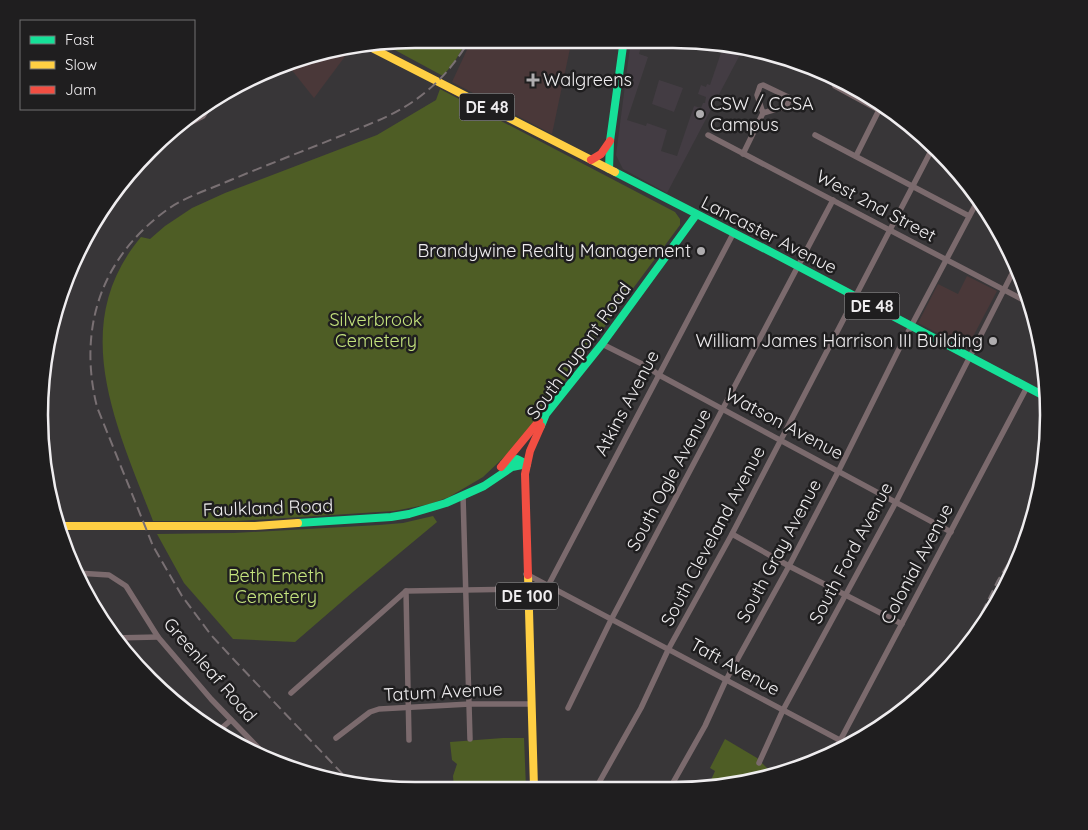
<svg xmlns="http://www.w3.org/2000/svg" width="1088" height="830" font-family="Quicksand,sans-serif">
<rect width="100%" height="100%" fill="#383638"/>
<g fill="#4a3839">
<path d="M472 39H572L552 134 452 82Z"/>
<path d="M352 47 314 98 287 64 317 52Z"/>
<path d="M967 276 997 291 967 348 918 323 938 284 958 294Z"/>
</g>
<g fill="#433c43">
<path d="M631 39H643L639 54 648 57 627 120 646 126 647 123 667 130 661 151 677 156 694 106 701 108 703 103H705L706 97 698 94 701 85 706 87 707 84 710 85 724 44 744 47 667 193 623 169 616 155Z"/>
<path d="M768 51 771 52 838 77 833 87Z"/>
<path d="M659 80 683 88 674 112 652 104Z"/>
</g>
<g fill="#4e5d25">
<path d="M415 39H468L455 61 443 76 382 43Z"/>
<path d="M440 89 675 212 680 219V225L517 445 483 477 449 497 430 504 394 511 237 521H153C118 429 66 326 141 237L150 239 165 226 192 208 225 193 377 135 436 100Z"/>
<path d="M433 516 437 522 354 591 295 642 233 639 184 583 157 534 234 533 379 525 403 523Z"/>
<path d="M503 738H524L526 788H454L453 776 457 764 452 760 450 742Z"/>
<path d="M725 739 757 758 773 774 717 788 711 780 715 771 710 768Z"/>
</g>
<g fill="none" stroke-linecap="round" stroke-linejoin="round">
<g stroke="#7b6a6d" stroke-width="5.5">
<path d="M835 86 912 128"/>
<path d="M200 110H207L224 94 227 89"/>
<path d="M708 135 1031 304"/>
<path d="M815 135 969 216"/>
<path d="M165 136 203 116 207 110"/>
<path d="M743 154 763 113 757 95 760 86 763 85 788 97 789 100 787 106 763 113"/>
<path d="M856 156 882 104"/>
<path d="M602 344 648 367 659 375 951 532"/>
<path d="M463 495 470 739"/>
<path d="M732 534 789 566 902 624"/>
<path d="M77 573 109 575 126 586 158 637 211 699 273 763"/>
<path d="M526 574 849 745"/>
<path d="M548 586 733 234"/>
<path d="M406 591 409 740"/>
<path d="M113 638 158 637"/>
<path d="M291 693 406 591 527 589"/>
<path d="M568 708 611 620 833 200"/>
<path d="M216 733 231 720"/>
<path d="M336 738 370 712 379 709 470 704H531"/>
<path d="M833 754 1027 387"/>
<path d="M759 763 783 710 896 502 1017 264"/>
<path d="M596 788 641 708 669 648 732 534 932 149"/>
<path d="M670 788 705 726 726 680 789 566 839 470 899 349 979 198"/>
</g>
<g stroke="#16e098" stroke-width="8">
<path d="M609 169 610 141 624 39"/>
<path d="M615 172 773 253 1048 398"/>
<path d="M541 426 546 414 602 344 696 215"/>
<path d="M504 464 517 459 527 464"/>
<path d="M298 523 391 517 409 514 446 503 484 486 512 467 527 464"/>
</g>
<g stroke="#ffcf43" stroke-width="8">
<path d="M366 45 615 172"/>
<path d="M57 526H255L298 523"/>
<path d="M528 575 534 788"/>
</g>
<g stroke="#f24e42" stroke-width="8">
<path d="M591 160 601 154 610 141"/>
<path d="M501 467 539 421"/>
<path d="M528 575 525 474 530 451 541 426"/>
</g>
<g stroke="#797073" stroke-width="2" stroke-dasharray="10 5" stroke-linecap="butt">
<path d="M962 653 998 580 1029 530"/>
<path d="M353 785 237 663 211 635 182 596 153 546 97 407C78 330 100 260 164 212 182 198 205 191 226 182 276 161 327 142 377 121 419 103 447 78 470 39"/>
</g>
</g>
<g fill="#afadaf" stroke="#1f1e1f" stroke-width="2">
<path d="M530.5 72.5h5v5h5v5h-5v5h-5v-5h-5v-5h5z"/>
<circle cx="700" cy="114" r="5"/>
<circle cx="701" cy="251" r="5"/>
<circle cx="993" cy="341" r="5"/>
</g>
<g text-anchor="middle" stroke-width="5" stroke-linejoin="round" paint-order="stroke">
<g fill="#1f1e1f" stroke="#b1afb1" stroke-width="1">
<rect x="459.5" y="93.5" width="55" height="27" rx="4"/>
<rect x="844.5" y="292.5" width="55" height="27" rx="4"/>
<rect x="496" y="582.5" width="62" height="27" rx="4"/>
</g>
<g font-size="16" font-weight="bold" fill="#efedef">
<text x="487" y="113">DE 48</text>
<text x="872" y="312">DE 48</text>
<text x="527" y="602">DE 100</text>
</g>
<g font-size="18" fill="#efedef" stroke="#1f1e1f" text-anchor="start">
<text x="543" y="86">Walgreens</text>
<text x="710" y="110">CSW / CCSA<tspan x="710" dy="21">Campus</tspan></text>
<text x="691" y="257" text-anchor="end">Brandywine Realty Management</text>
<text x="983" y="347" text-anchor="end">William James Harrison III Building</text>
</g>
<g font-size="18" fill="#efedef" stroke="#1f1e1f">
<text transform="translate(876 206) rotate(28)" y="6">West 2nd Street</text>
<text transform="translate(769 235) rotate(27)" y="6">Lancaster Avenue</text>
<text transform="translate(579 351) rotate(-54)" y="6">South Dupont Road</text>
<text transform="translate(627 403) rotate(-62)" y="6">Atkins Avenue</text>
<text transform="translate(784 424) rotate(28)" y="6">Watson Avenue</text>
<text transform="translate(669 480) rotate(-62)" y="6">South Ogle Avenue</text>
<text transform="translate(268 508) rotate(-2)" y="6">Faulkland Road</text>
<text transform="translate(713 536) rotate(-62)" y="6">South Cleveland Avenue</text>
<text transform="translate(779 551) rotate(-62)" y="6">South Gray Avenue</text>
<text transform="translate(851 553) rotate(-62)" y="6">South Ford Avenue</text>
<text transform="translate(917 564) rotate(-62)" y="6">Colonial Avenue</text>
<text transform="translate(735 667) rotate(29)" y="6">Taft Avenue</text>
<text transform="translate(210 670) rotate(49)" y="6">Greenleaf Road</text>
<text transform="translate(443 692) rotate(-3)" y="6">Tatum Avenue</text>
</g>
<g font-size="18" fill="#c4e37d" stroke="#1f1e1f">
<text x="376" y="326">Silverbrook<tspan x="376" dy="21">Cemetery</tspan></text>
<text x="276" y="582">Beth Emeth<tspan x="276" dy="21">Cemetery</tspan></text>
</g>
</g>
<path d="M0 0H1088V830H0ZM415 48H673A367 367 0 0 1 1040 415V415A367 367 0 0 1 673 782H415A367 367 0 0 1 48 415V415A367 367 0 0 1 415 48Z" fill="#1f1e1f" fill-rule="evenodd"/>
<path fill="none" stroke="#efedef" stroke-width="2.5" d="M415 48H673A367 367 0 0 1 1040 415V415A367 367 0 0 1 673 782H415A367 367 0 0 1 48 415V415A367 367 0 0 1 415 48Z"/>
<rect x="20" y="20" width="175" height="90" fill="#1f1e1f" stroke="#727172"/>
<rect x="30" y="36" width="25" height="8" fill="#16e098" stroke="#727172"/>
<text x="65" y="45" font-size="15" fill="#efedef">Fast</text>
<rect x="30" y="61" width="25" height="8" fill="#ffcf43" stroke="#727172"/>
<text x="65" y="70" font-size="15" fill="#efedef">Slow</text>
<rect x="30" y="86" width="25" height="8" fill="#f24e42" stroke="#727172"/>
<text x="65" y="95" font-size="15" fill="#efedef">Jam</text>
</svg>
